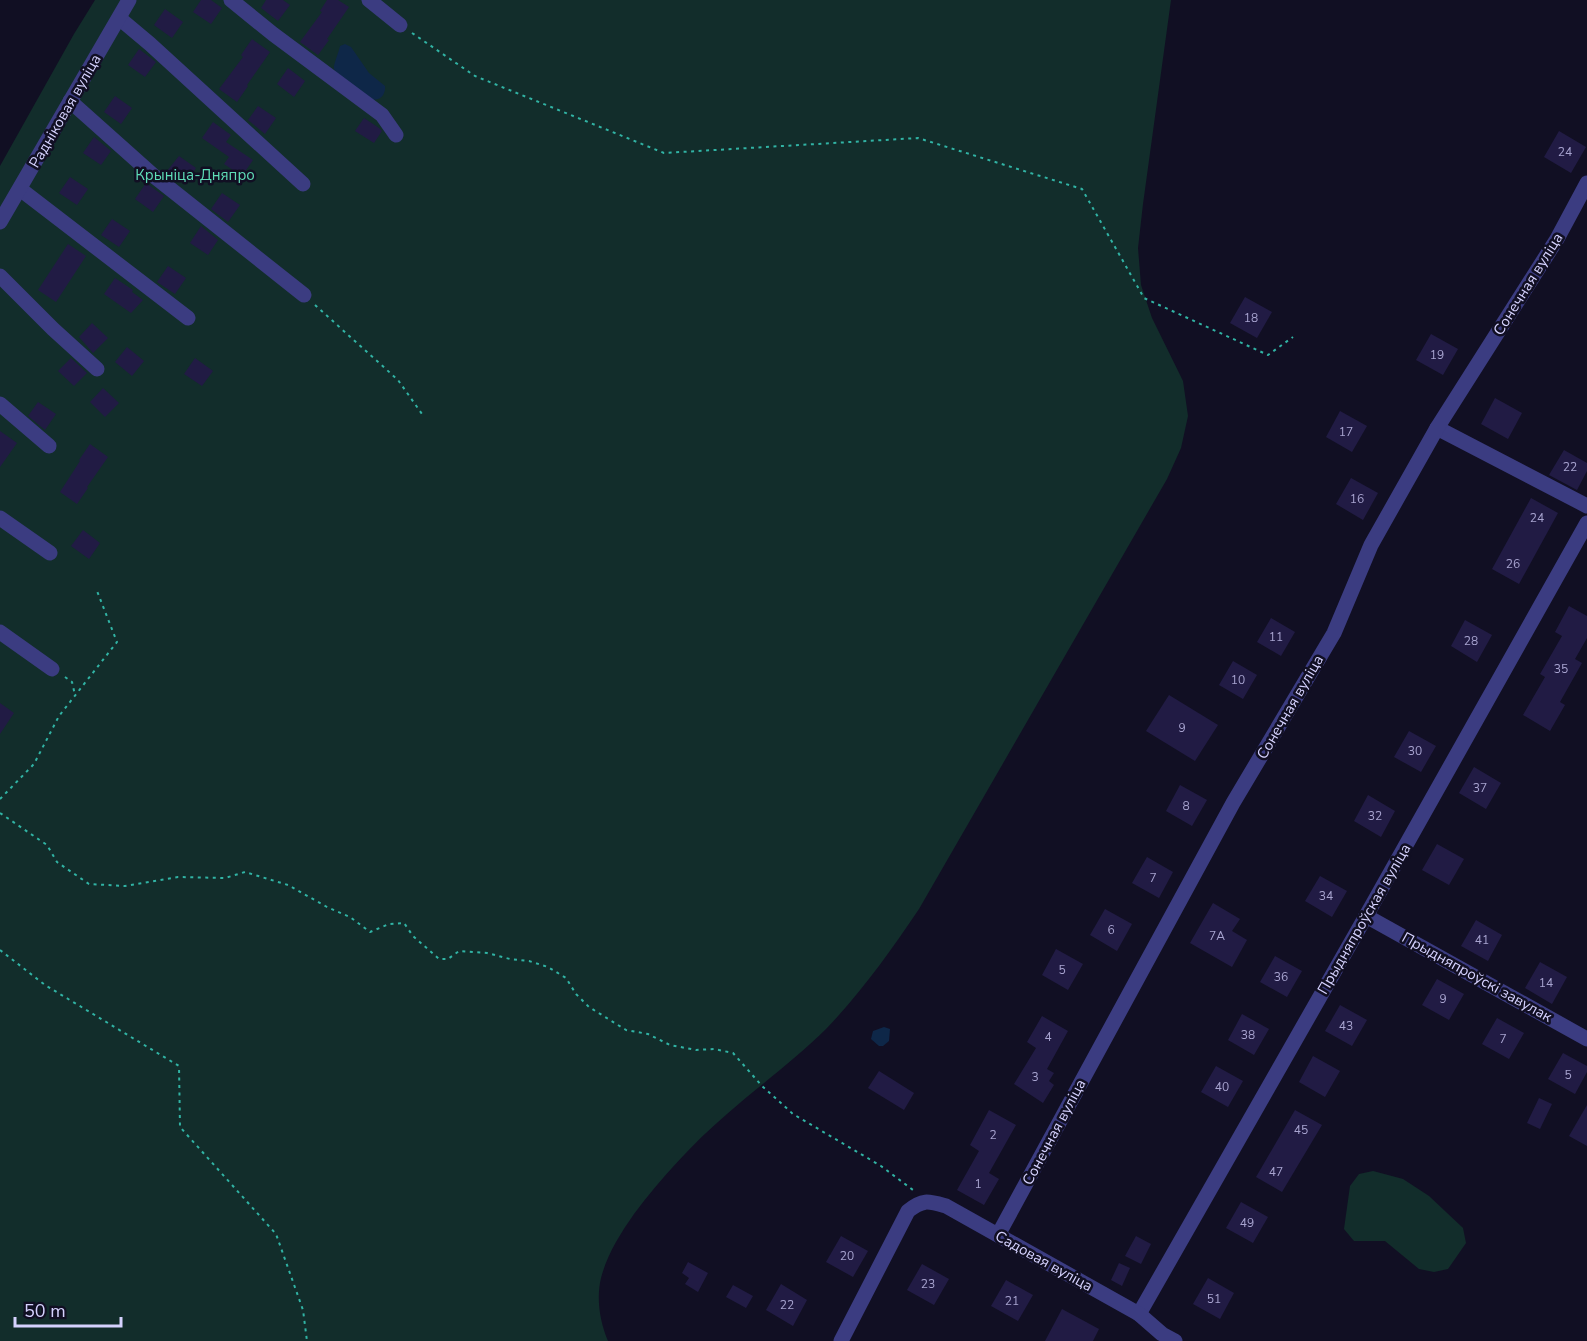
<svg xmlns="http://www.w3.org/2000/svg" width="1587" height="1341" font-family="'Nunito Sans',sans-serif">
<rect width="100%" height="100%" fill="#110f23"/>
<g fill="#122d2b">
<path d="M95 0H1171L1143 204 1138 248 1141 285 1152 318 1183 381 1188 416 1181 448 1167 479 919 909C890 952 863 990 827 1028 796 1059 760 1085 727 1114 693 1143 661 1178 634 1214 620 1234 607 1255 601 1278 596 1299 600 1322 608 1341H0V166L74 34Z"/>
<path d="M1373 1171 1403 1179 1429 1196 1463 1228 1466 1243 1448 1269 1434 1272 1419 1269 1385 1241H1354L1344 1229 1350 1186 1359 1174Z"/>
</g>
<g fill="#0e2748">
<path d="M345 44 351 47 369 73 385 86C386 94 380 102 371 99 366 98 335 73 334 69 333 65 339 52 340 46Z"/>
<path d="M884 1027 890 1029 889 1041 883 1046H879L871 1039 873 1031Z"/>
</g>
<g fill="#211b44">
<path d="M201 0H211L222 8 211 24 193 12Z"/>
<path d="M266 0H283L290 5 278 21 261 8Z"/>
<path d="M327 0H338L349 7 327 39 329 40 318 55 300 42 322 12 320 11Z"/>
<path d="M165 9 183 22 172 38 154 25Z"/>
<path d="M252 39 270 52 247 85 248 86 237 102 219 89 243 57 241 55Z"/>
<path d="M139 49 156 62 145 77 128 65Z"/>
<path d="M288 68 305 81 294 97 277 84Z"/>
<path d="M115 96 132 108 121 124 104 112Z"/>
<path d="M258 106 276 118 265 134 248 120Z"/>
<path d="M364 118 379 128 382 131 374 143 355 131Z"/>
<path d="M213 122 231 135 226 142 253 160 242 176 224 164 229 157 202 138Z"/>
<path d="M1559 131 1586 147 1571 173 1544 157Z"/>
<path d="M94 137 111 151 101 165 83 153Z"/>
<path d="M179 156 196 168 185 184 167 171Z"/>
<path d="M70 177 88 189 77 205 59 193Z"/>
<path d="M146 183 164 196 153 212 135 199Z"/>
<path d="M222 193 240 205 228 222 211 209Z"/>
<path d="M112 219 130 231 119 247 101 235Z"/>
<path d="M201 226 218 240 208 255 190 243Z"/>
<path d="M68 244 86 256 56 302 38 290Z"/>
<path d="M168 266 186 278 175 294 157 282Z"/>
<path d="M115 278 133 290 132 292 143 300 131 313 104 294Z"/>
<path d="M1245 297 1272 312 1257 338 1230 323Z"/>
<path d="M92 323 108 338 93 353 79 337Z"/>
<path d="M1431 334 1458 349 1443 375 1416 360Z"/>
<path d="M127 347 144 361 132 376 115 362Z"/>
<path d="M71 358 87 373 74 386 58 371Z"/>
<path d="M195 358 213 371 202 386 184 374Z"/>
<path d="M103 388 119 403 105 417 90 402Z"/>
<path d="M1495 398 1522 413 1508 439 1481 424Z"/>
<path d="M38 402 56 414 45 430 28 416Z"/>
<path d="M1340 411 1367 426 1352 452 1326 437Z"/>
<path d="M0 431 17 443 0 467Z"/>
<path d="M90 444 108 457 87 487 88 488 77 504 60 492 80 461 79 460Z"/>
<path d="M1564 450 1587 463V471L1577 490 1549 475Z"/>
<path d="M1351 478 1378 493 1363 520 1336 504Z"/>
<path d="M1531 498 1558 513 1519 584 1492 569Z"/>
<path d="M83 530 100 543 89 559 71 546Z"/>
<path d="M1569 606 1587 616V638L1575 659 1582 663 1560 702 1565 705 1550 731 1523 715 1545 677 1540 674 1562 636 1555 632Z"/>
<path d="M1271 618 1295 632 1281 656 1257 642Z"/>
<path d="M1465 620 1492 635 1477 662 1451 646Z"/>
<path d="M1233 661 1257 675 1243 699 1219 685Z"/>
<path d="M1169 695 1218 725 1195 761 1146 731Z"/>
<path d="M0 703 14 713 0 734Z"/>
<path d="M1409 731 1436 746 1421 772 1394 757Z"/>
<path d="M1474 767 1501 783 1486 809 1459 793Z"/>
<path d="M1180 785 1207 800 1192 826 1166 811Z"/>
<path d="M1368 795 1395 811 1381 837 1354 821Z"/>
<path d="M1437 844 1464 859 1449 885 1422 870Z"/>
<path d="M1147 857 1173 872 1159 898 1132 883Z"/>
<path d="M1320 876 1347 891 1332 917 1305 901Z"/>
<path d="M1213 903 1240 919 1232 931 1247 940 1232 967 1190 943Z"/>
<path d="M1105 909 1132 924 1117 951 1090 935Z"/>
<path d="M1476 920 1502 935 1488 961 1461 946Z"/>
<path d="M1056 949 1083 964 1068 990 1042 975Z"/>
<path d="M1275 956 1302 971 1287 997 1260 982Z"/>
<path d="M1540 962 1567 977 1552 1004 1525 988Z"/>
<path d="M1437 979 1464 994 1449 1020 1422 1005Z"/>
<path d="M1340 1005 1367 1020 1352 1046 1325 1031Z"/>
<path d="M1242 1014 1269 1029 1254 1055 1228 1040Z"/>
<path d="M1042 1016 1068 1031 1047 1069 1054 1073 1049 1081 1054 1085 1043 1103 1014 1084 1036 1048 1027 1042Z"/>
<path d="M1497 1018 1524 1033 1509 1059 1482 1044Z"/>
<path d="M1563 1053 1587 1066V1072L1575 1094 1548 1079Z"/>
<path d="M1313 1056 1340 1071 1325 1097 1299 1082Z"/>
<path d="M1216 1066 1243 1081 1228 1107 1201 1092Z"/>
<path d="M879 1071 914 1093 904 1110 868 1088Z"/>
<path d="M1539 1098 1552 1104 1540 1129 1527 1123Z"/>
<path d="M1587 1105V1146L1569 1136Z"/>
<path d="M989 1110 1016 1125 989 1173 999 1179 984 1205 957 1190 979 1151 970 1145Z"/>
<path d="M1295 1110 1322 1125 1282 1192 1256 1177Z"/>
<path d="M1241 1202 1268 1217 1253 1243 1226 1228Z"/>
<path d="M841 1236 868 1251 853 1277 826 1262Z"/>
<path d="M1136 1236 1151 1244 1141 1264 1125 1256Z"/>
<path d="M688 1262 708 1273 698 1292 685 1284 689 1278 682 1273Z"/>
<path d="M1119 1263 1130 1268 1122 1286 1111 1280Z"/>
<path d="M922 1264 949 1279 934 1305 907 1290Z"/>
<path d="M1208 1278 1234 1293 1220 1319 1193 1304Z"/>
<path d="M1006 1280 1033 1295 1018 1321 991 1306Z"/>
<path d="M781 1284 807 1300 793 1326 766 1310Z"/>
<path d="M733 1285 753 1296 746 1308 726 1297Z"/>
<path d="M1062 1309 1099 1329 1093 1341H1045Z"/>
</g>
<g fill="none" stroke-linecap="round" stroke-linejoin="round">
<g stroke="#31b3a4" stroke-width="2" stroke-dasharray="3 4.5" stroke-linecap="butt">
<path d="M412 33 475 76 664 153 918 138 1082 189 1144 298 1268 355 1293 337"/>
<path d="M315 305 398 380 422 414"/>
<path d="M65 677 72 682 75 695"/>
<path d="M0 799 34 764 59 716 117 642 97 591"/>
<path d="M0 813 47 845 57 862 89 884 125 886 178 877 225 878 245 872 288 885 327 907 350 917 370 932 389 924 404 923 413 936 439 959H448L459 951 487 953 510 959 529 961 548 967 566 978 576 994 589 1007 626 1030 648 1034 670 1045 696 1050 714 1049 733 1053 762 1086 793 1114 881 1166 913 1190"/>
<path d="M0 950 45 985 179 1066 180 1127 276 1234 303 1310 307 1341"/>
</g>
<g stroke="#3b3c81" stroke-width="15">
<path d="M231 0 273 34 382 115 396 135"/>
<path d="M369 0 400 25"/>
<path d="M119 18 150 44 303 184"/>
<path d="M70 101 154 176 304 295"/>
<path d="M20 189 188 318"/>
<path d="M0 222 129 0"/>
<path d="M0 276 53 329 97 369"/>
<path d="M0 404 49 446"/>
<path d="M1437 428 1587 506"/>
<path d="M0 518 50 553"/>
<path d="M0 632 52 669"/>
<path d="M1366 916 1587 1039"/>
<path d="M998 1235 1233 803 1334 633 1371 545 1437 428 1557 239 1587 183"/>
<path d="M1139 1314 1366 916 1587 523"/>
<path d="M841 1341 908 1211C923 1199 928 1201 946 1206L1139 1314 1162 1334 1175 1341"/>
</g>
</g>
<g text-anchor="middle" stroke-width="5" stroke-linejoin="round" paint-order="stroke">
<g font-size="12" fill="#a8a4d0">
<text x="1565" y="156">24</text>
<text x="1251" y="322">18</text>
<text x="1437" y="359">19</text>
<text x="1346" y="436">17</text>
<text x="1570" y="471">22</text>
<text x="1357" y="503">16</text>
<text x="1537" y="522">24</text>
<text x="1513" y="568">26</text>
<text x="1276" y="641">11</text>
<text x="1471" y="645">28</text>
<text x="1561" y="673">35</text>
<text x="1238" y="684">10</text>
<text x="1182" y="732">9</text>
<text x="1415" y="755">30</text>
<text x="1480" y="792">37</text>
<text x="1186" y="810">8</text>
<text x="1375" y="820">32</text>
<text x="1153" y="882">7</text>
<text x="1326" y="900">34</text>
<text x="1111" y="934">6</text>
<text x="1217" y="940">7А</text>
<text x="1482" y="944">41</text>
<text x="1062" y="974">5</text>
<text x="1281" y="981">36</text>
<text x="1546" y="987">14</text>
<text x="1443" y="1003">9</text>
<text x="1346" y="1030">43</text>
<text x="1248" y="1039">38</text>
<text x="1048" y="1041">4</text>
<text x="1503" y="1043">7</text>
<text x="1568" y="1079">5</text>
<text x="1035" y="1081">3</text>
<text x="1222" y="1091">40</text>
<text x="1301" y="1134">45</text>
<text x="993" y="1139">2</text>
<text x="1276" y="1176">47</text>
<text x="978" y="1188">1</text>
<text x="1247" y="1227">49</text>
<text x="847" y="1260">20</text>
<text x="928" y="1288">23</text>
<text x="1214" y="1303">51</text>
<text x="1012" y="1305">21</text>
<text x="787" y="1309">22</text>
</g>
<g font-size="15" fill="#d5d2fe" stroke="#110f23">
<text transform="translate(65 111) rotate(-60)" y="5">Радніковая вуліца</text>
<text transform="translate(1528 284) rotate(-58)" y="5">Сонечная вуліца</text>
<text transform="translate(1290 707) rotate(-60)" y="5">Сонечная вуліца</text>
<text transform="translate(1364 919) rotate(-60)" y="5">Прыдняпроўская вуліца</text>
<text transform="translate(1477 977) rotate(29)" y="5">Прыдняпроўскі завулак</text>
<text transform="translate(1054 1132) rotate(-62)" y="5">Сонечная вуліца</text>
<text transform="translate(1044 1261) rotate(29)" y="5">Садовая вуліца</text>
</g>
<g font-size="15" fill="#5fddb7" stroke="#110f23">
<text x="195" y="180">Крыніца-Дняпро</text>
</g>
</g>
<path d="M15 1317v9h106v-9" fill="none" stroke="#d5d2fe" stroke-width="3"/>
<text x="24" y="1317" font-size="18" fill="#d5d2fe" stroke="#110f23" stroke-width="4.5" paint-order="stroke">50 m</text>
</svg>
